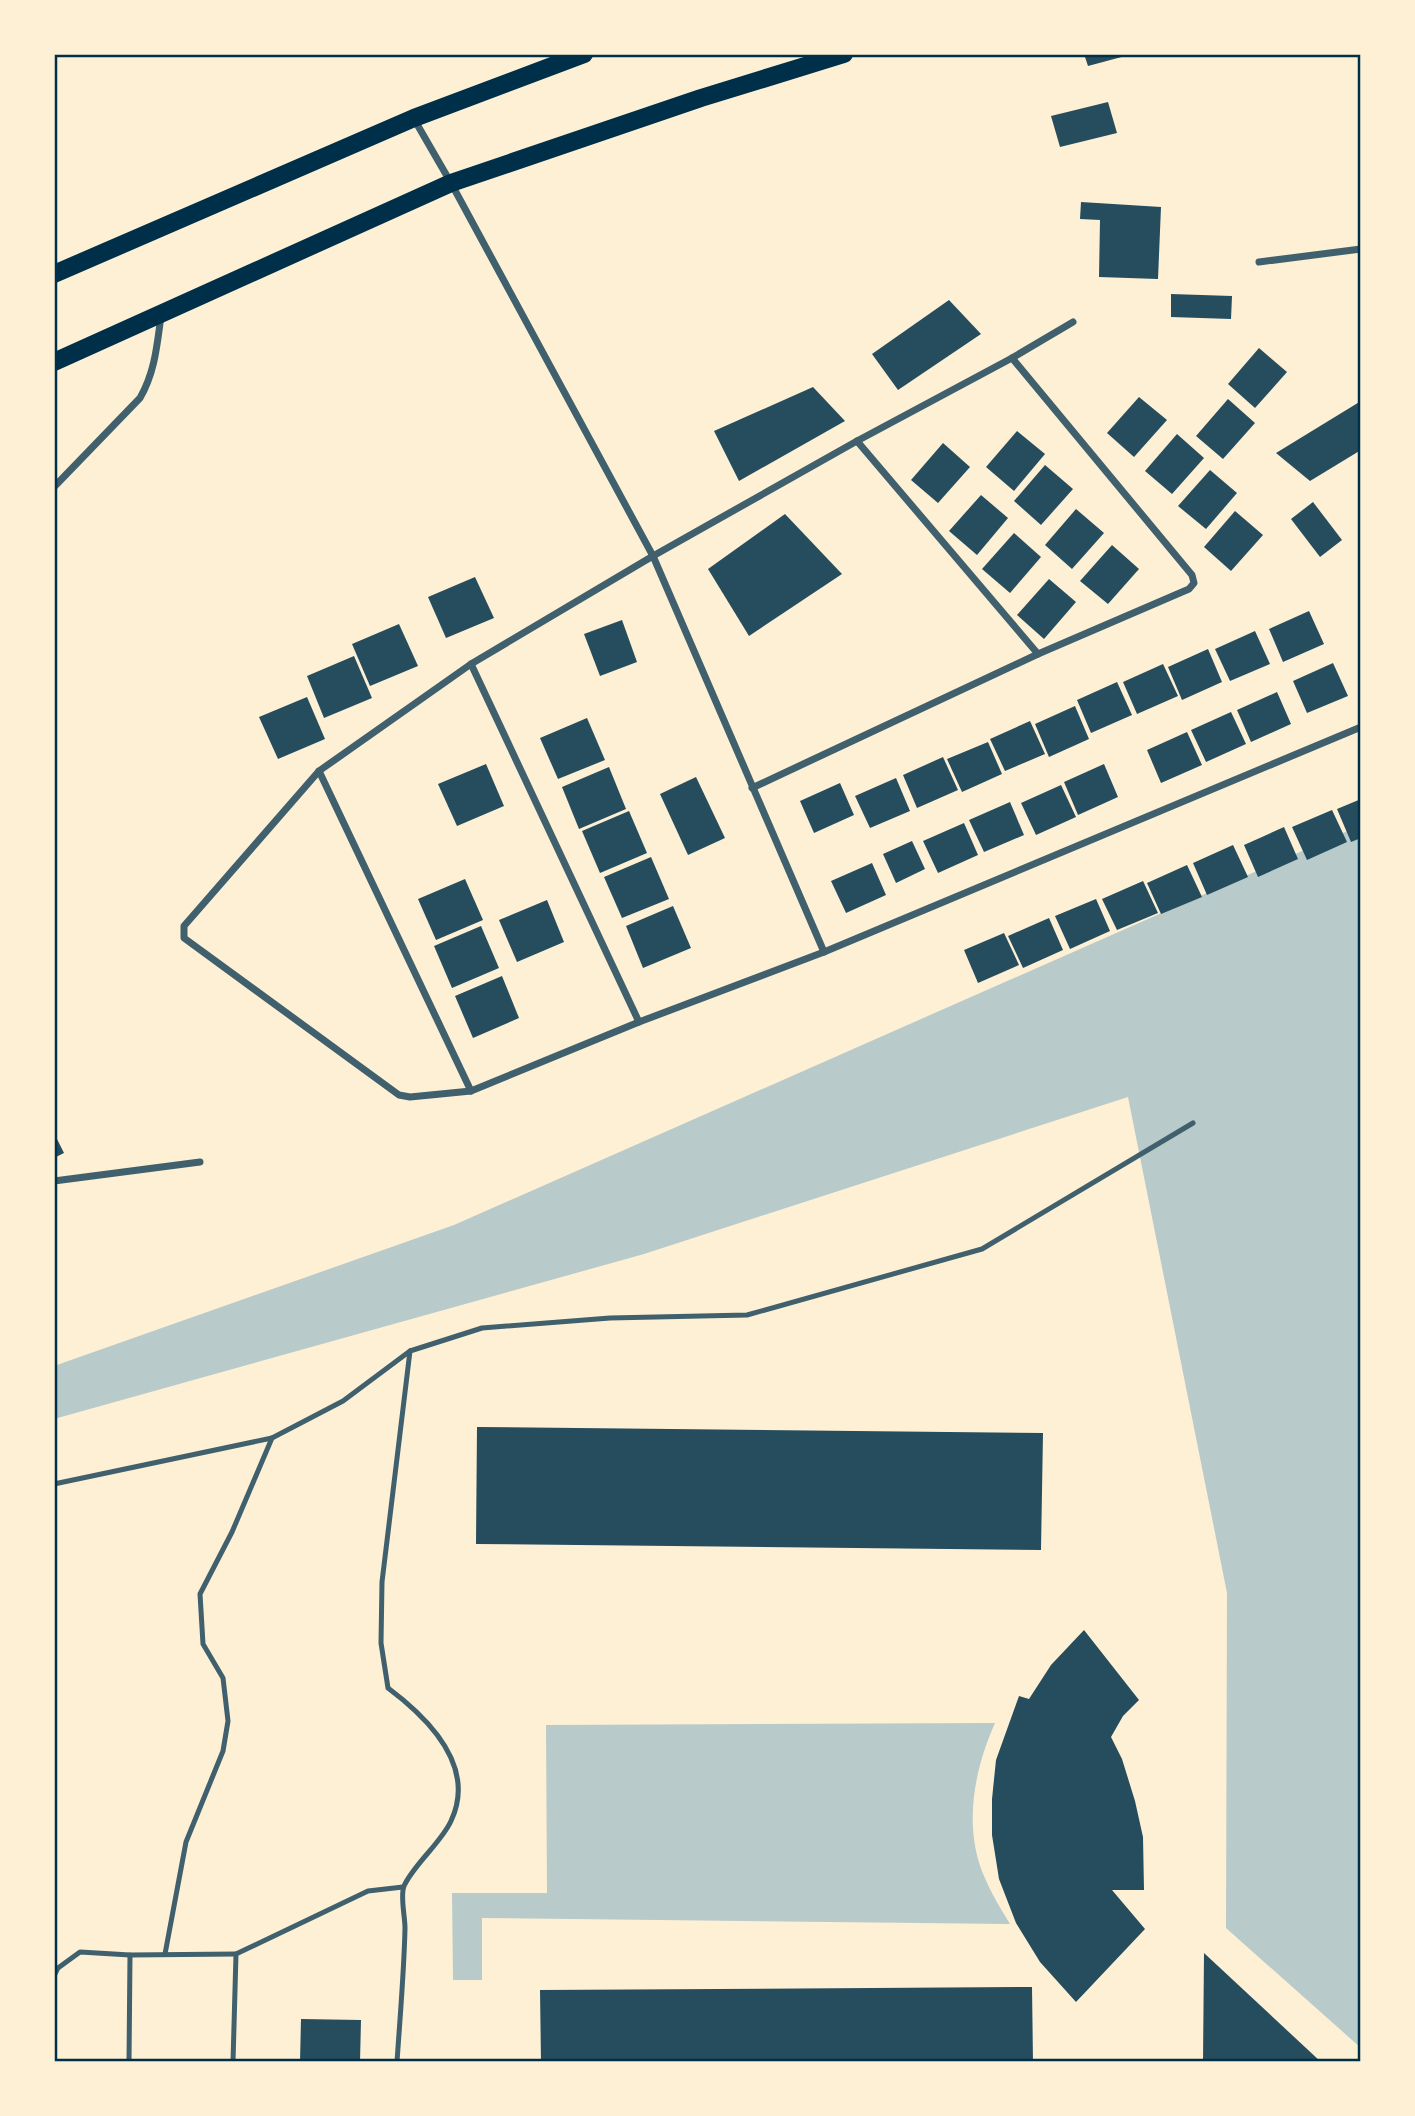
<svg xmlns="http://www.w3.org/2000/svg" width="1415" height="2116" font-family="'Open Sans',sans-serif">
<rect width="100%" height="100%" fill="#fdf0d5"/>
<g fill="#b9caca">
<path d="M1361 825V2048L1226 1928 1227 1593 1128 1097 644 1254 54 1419V1366L454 1225Z"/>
<path d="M995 1723C974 1770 963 1827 984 1876 991 1893 1001 1909 1010 1924L482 1918V1980H453L452 1893H547L546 1725Z"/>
</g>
<g fill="#264d5e">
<path d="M1084 54H1129V55L1088 66Z"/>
<path d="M1108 102 1117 133 1060 147 1051 116Z"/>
<path d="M1081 202 1161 207 1158 279 1099 277 1100 220 1080 219Z"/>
<path d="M1171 294 1232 296 1231 319 1171 317Z"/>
<path d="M949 300 981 334 898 390 872 354Z"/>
<path d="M1259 348 1287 372 1255 408 1228 384Z"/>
<path d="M813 387 845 421 739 481 714 431Z"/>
<path d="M1139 397 1167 420 1134 457 1107 433Z"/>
<path d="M1228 399 1255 423 1223 459 1196 436Z"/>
<path d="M1361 401V450L1310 481 1276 453Z"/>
<path d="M1017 431 1045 454 1014 491 986 467Z"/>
<path d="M1177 434 1204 458 1172 494 1145 471Z"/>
<path d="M943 443 970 467 938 503 911 480Z"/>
<path d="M1045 465 1073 489 1041 525 1014 501Z"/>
<path d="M1210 470 1237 493 1206 529 1178 506Z"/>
<path d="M981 495 1008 518 977 555 949 531Z"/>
<path d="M1313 502 1342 540 1320 557 1291 519Z"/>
<path d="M1076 509 1104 533 1072 569 1045 545Z"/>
<path d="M1235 511 1263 535 1231 571 1204 547Z"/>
<path d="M785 514 842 574 749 636 708 569Z"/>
<path d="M1014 533 1041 557 1010 593 982 569Z"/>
<path d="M1112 545 1139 569 1108 604 1080 581Z"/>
<path d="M475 577 494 618 446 638 428 597Z"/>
<path d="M1049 579 1076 602 1044 639 1017 615Z"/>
<path d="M1309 611 1324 644 1283 662 1269 629Z"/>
<path d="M622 620 637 662 600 676 584 634Z"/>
<path d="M399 624 418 666 370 686 352 644Z"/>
<path d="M1255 631 1270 664 1230 681 1215 649Z"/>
<path d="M1208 649 1222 682 1182 700 1168 667Z"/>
<path d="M354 656 372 698 324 718 307 676Z"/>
<path d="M1333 663 1348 696 1307 713 1293 681Z"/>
<path d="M1163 664 1178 696 1137 714 1123 682Z"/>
<path d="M1117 682 1132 715 1091 733 1077 700Z"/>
<path d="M1277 692 1291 724 1251 742 1237 710Z"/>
<path d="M307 697 325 739 278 759 259 717Z"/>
<path d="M1075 706 1089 739 1049 757 1035 724Z"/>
<path d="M1231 712 1246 744 1206 762 1191 730Z"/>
<path d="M587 718 605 760 558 779 540 738Z"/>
<path d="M1030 721 1045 754 1005 771 990 739Z"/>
<path d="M1187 732 1202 765 1161 783 1147 750Z"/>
<path d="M988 742 1002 774 962 792 947 759Z"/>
<path d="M943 757 958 790 917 808 903 775Z"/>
<path d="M486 764 504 806 457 826 438 784Z"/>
<path d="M1104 764 1118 797 1078 815 1064 782Z"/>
<path d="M609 767 626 809 579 829 562 787Z"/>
<path d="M696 777 725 838 688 855 660 794Z"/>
<path d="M896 778 910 811 870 828 855 796Z"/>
<path d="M840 783 854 815 814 833 800 801Z"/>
<path d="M1061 785 1076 817 1036 835 1021 803Z"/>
<path d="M1361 799V838L1351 842 1337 809Z"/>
<path d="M1010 802 1024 835 984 852 969 820Z"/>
<path d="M1332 810 1347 842 1307 860 1292 827Z"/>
<path d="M629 811 647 853 600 873 582 831Z"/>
<path d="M964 823 978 855 938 873 923 841Z"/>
<path d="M1284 827 1298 859 1258 877 1244 845Z"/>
<path d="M912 841 925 869 896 883 883 854Z"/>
<path d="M1233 845 1248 877 1207 895 1193 863Z"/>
<path d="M651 857 669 899 622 918 604 877Z"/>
<path d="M872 863 886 895 846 913 831 881Z"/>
<path d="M1187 865 1202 897 1161 914 1147 883Z"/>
<path d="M465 879 483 920 436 940 418 899Z"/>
<path d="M1143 881 1158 913 1117 930 1102 899Z"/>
<path d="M1096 899 1110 931 1070 949 1055 916Z"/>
<path d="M547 900 564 942 517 962 499 920Z"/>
<path d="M673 906 691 948 643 968 626 926Z"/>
<path d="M1049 918 1063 950 1023 968 1008 936Z"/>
<path d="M481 926 499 968 452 988 434 946Z"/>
<path d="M1004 933 1019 965 978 983 964 950Z"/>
<path d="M502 976 519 1018 473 1038 455 996Z"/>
<path d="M54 1133 64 1153 54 1158Z"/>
<path d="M477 1427 1043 1433 1041 1550 476 1544Z"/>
<path d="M1084 1630 1139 1700 1123 1716 1111 1737 1122 1759 1135 1801 1143 1837 1144 1890H1112L1145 1929 1076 2002 1040 1962 1016 1923 999 1879 992 1835V1799L996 1760 1019 1696 1029 1699 1051 1665Z"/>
<path d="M1204 1953 1321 2062H1203Z"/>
<path d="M1032 1987 1033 2062H541L540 1990Z"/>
<path d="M301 2019 361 2020 360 2062H300Z"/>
</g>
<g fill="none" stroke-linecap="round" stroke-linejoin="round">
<g stroke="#3f606c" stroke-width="5">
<path d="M54 1484 272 1438"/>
<path d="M165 1954 186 1842 223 1751 228 1721 223 1678 203 1644 200 1594 232 1532 272 1438 343 1401 410 1351"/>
<path d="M54 1976 58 1968 80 1952 130 1955 236 1954"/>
<path d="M129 2062 130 1955"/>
<path d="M233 2062 236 1954 368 1891 403 1887"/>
<path d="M397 2062C400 2017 404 1973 405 1928 405 1916 400 1896 404 1886 414 1864 441 1843 451 1821 477 1766 428 1718 388 1688L381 1643 382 1582 410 1351 482 1328 610 1318 747 1315 982 1249 1193 1123"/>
</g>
<g stroke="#3f606c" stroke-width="7">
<path d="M414 119 451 183 653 556 824 952"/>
<path d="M1259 262 1361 249"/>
<path d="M1073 322 1012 358 857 441 653 556 471 664 319 771 184 926V938L399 1095 410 1097 471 1091 639 1022 824 952 1361 727"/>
<path d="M857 441 1038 654"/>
<path d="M54 487 140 398C155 372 157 345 161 316"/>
<path d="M471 664 639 1022"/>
<path d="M319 771 471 1091"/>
<path d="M752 788 1038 654 1189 589 1194 583 1192 575 1012 358"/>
<path d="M54 1181 200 1162"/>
</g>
<g stroke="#003049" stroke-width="18">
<path d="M54 274 414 118 584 54"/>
<path d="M54 362 451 183 701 98 844 54"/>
</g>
</g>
<rect width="1415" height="2116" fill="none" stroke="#fdf0d5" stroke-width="112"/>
<rect x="56" y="56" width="1303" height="2004" fill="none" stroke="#003049" stroke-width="2.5"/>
</svg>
